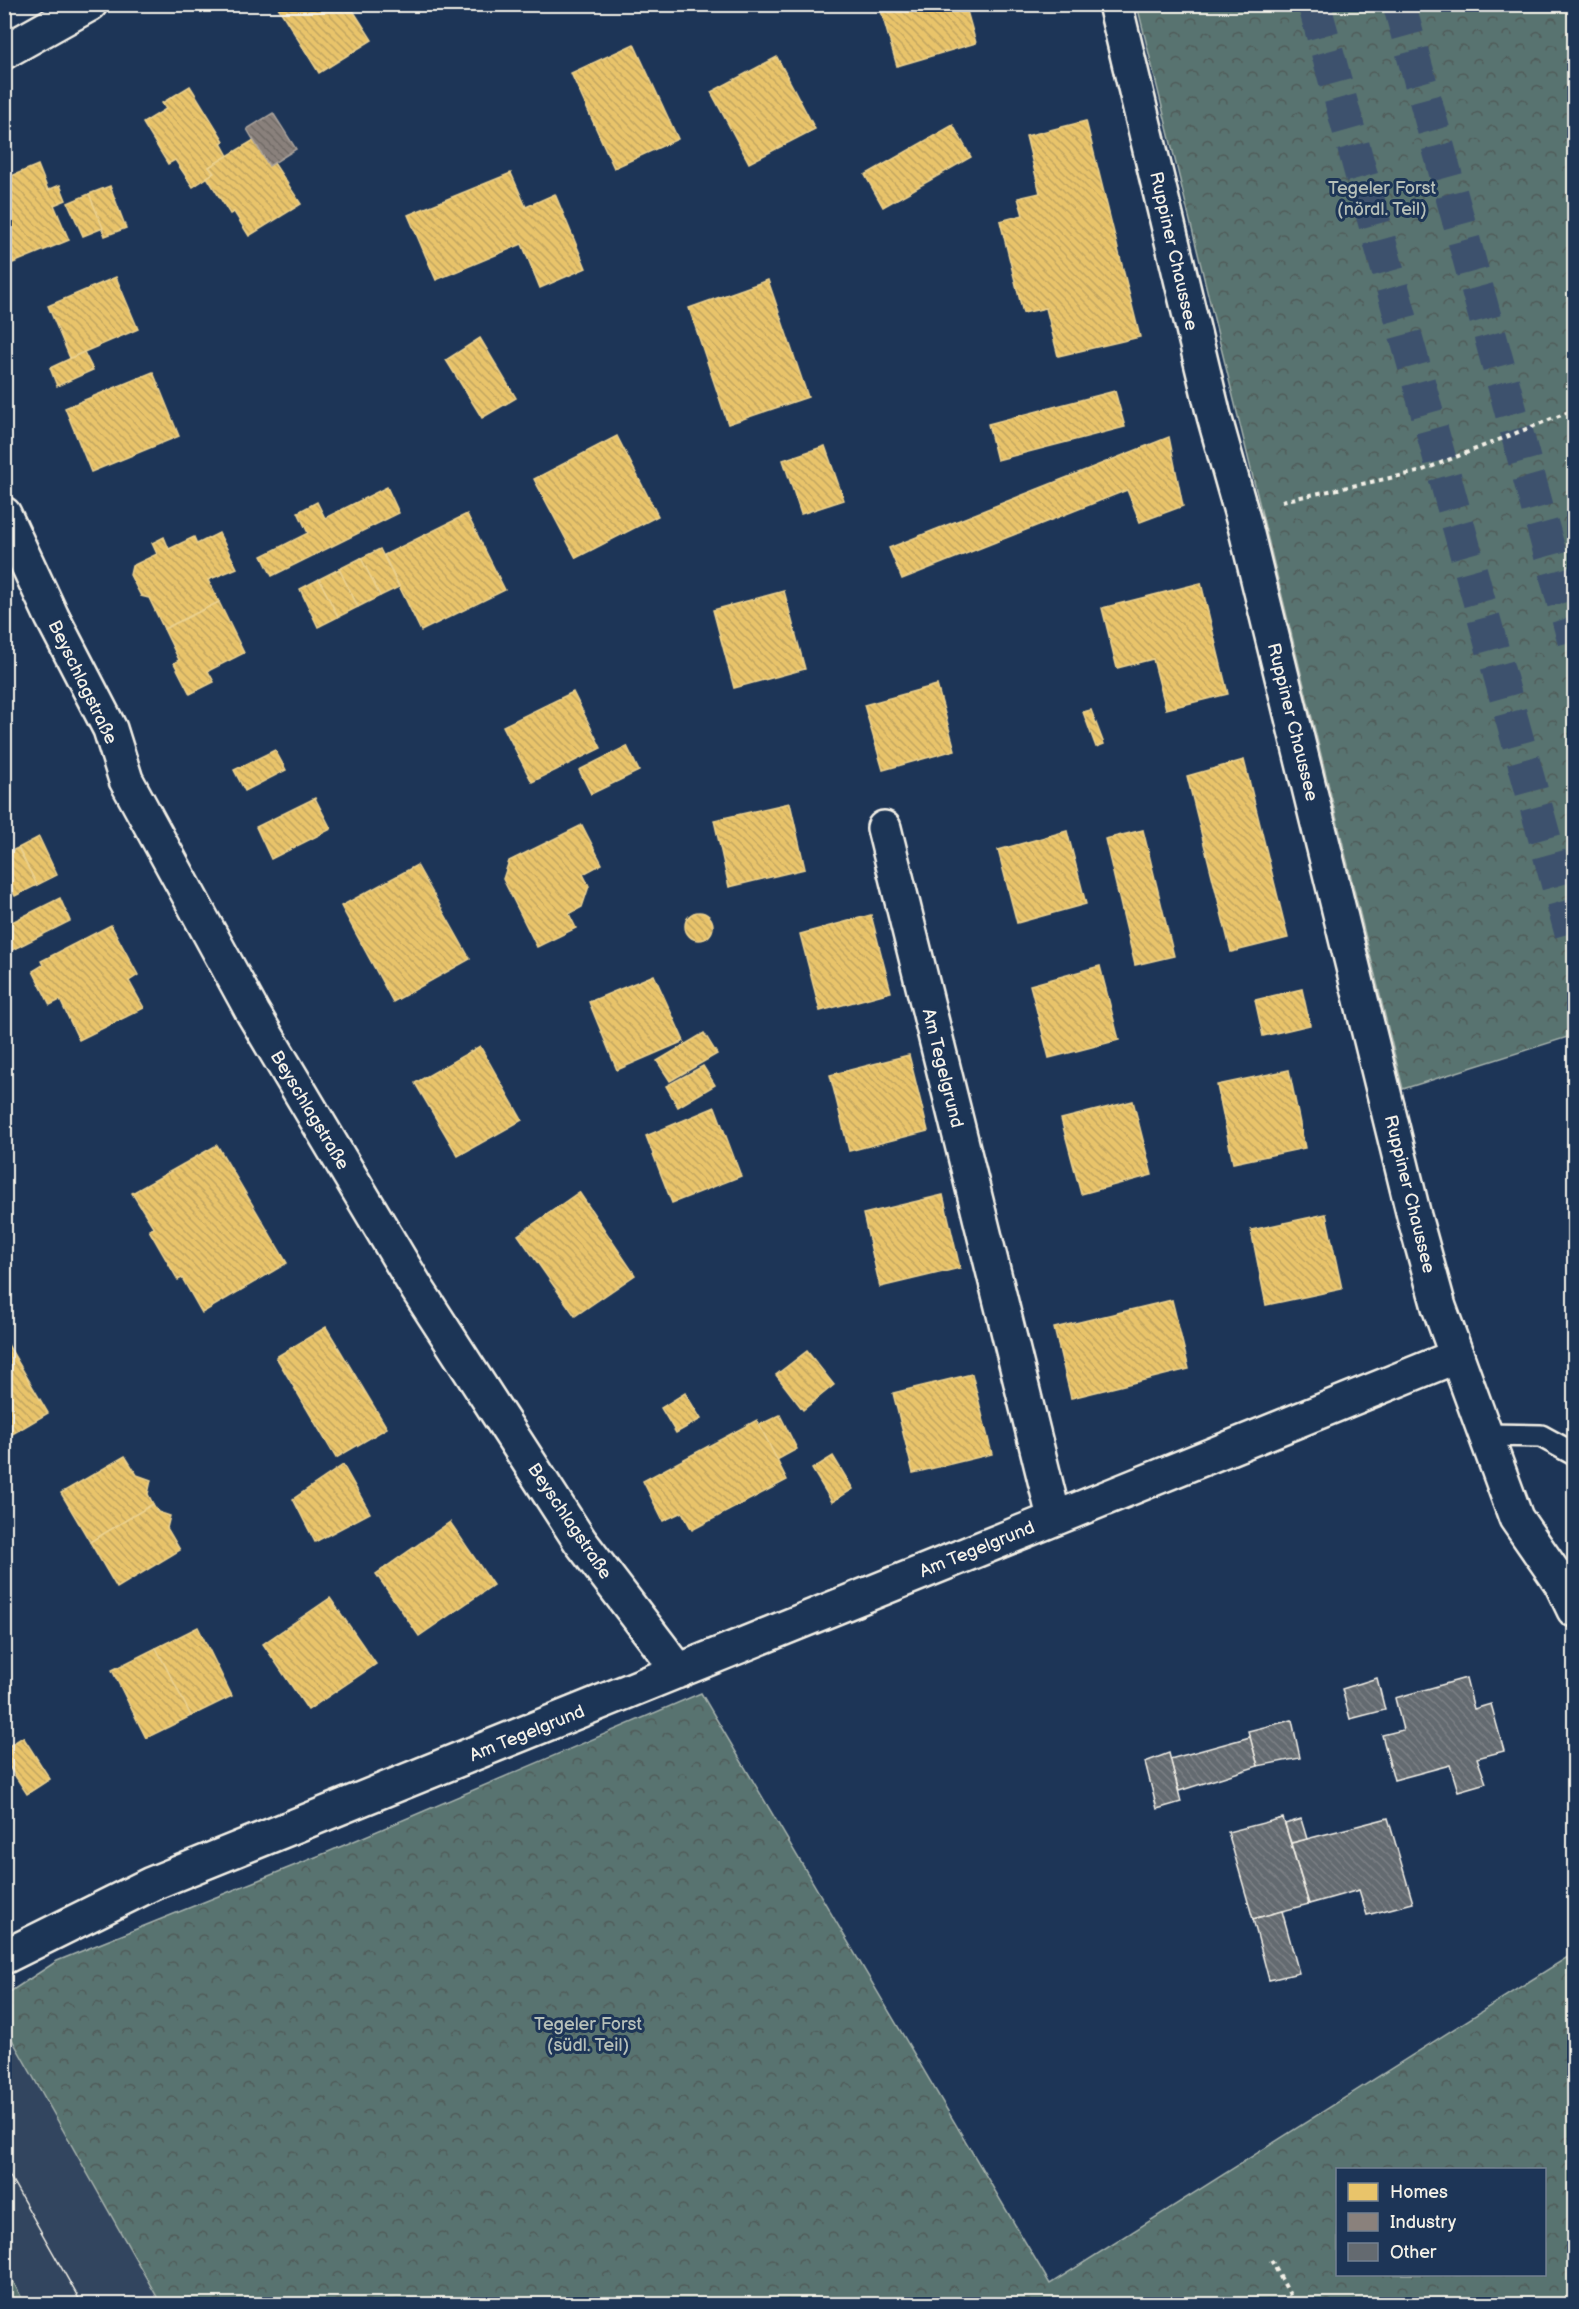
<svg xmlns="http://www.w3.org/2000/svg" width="1579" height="2309" font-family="'Balsamiq Sans',sans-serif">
<defs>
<pattern id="forest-crowns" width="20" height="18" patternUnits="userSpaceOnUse" patternTransform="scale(1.5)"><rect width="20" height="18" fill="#587370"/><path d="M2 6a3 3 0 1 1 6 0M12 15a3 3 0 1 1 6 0" fill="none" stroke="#505b59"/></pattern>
<pattern id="homes-back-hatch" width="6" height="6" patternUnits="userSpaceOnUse" patternTransform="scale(1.5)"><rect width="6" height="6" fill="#e9c46a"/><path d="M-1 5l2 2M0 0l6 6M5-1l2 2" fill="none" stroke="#c1a561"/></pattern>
<pattern id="industry-back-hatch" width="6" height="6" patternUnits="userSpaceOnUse" patternTransform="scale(1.5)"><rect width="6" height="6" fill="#8a817c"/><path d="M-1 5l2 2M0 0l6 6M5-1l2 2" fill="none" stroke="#706a66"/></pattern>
<pattern id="building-back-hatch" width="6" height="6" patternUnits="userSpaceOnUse" patternTransform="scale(1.5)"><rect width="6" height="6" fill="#646a70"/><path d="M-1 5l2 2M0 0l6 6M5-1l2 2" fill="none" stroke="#7b8084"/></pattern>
</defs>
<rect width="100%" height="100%" fill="#1d3557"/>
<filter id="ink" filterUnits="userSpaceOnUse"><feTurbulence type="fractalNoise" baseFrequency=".0167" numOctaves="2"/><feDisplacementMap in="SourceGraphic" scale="12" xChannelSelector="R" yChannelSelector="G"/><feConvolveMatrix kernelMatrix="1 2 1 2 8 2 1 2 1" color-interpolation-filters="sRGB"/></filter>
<g filter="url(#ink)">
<path fill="#32455e" d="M4 2027 161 2304H25L5 2267Z"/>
<g fill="url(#forest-crowns)" stroke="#a6b2ac" stroke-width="1.5" fill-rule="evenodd">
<path d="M1137 5H1574V1035L1403 1089Z"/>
<path d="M701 1693 1050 2284 1574 1953V2304H161L5 2027V1995L57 1961 328 1852ZM1338 2170H1544V2274H1338Z"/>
<path d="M4 2267H5L25 2304H5Z"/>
</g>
<g fill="url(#homes-back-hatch)" stroke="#ecd290" stroke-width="1.5">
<path d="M276 4H349L372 40 319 73Z"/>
<path d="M879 4H965L976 43 897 66Z"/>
<path d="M634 44 678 139 614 168 571 73Z"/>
<path d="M777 57 815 129 749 163 711 92Z"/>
<path d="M190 86 224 141 221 143 228 156 209 167 214 173 193 187 175 160 168 164 143 123 166 109 162 103Z"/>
<path d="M1086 121 1140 337 1058 356 1046 308 1023 313 1000 221 1023 215 1018 198 1040 193 1026 136Z"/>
<path d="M953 125 971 157 883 207 865 175Z"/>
<path d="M254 140 269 166 274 163 301 204 249 236 234 212 230 214 207 177 214 173 209 167Z"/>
<path d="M38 165 48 190 60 185 66 200 54 205 69 240 13 263 4 242V179Z"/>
<path d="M511 173 526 207 555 194 586 268 540 288 522 244 436 280 408 215Z"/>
<path d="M110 186 126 228 105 236 89 194Z"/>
<path d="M89 194 103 228 83 236 68 203Z"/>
<path d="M116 277 138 329 70 358 48 306Z"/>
<path d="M768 280 808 397 728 424 689 308Z"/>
<path d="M480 338 516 398 482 418 446 360Z"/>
<path d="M84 352 93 370 57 386 50 368Z"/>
<path d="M153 372 179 436 91 472 65 408Z"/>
<path d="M1115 391 1125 427 997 460 988 424Z"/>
<path d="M617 436 658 516 576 558 534 479Z"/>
<path d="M1169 437 1183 506 1140 522 1127 490 902 579 889 548Z"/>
<path d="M825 446 844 500 801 514 783 460Z"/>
<path d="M387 487 399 513 272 576 262 556 308 533 298 512 317 502 325 518Z"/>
<path d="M467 514 505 590 421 631 384 555Z"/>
<path d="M219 533 237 568 208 580 219 602 164 629 149 598 141 596 130 575 132 566 157 554 152 543 164 537 169 549 194 537 197 544Z"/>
<path d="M380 549 399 587 380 596 361 558Z"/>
<path d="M361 558 380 596 358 607 339 569Z"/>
<path d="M339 569 358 607 338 617 319 579Z"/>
<path d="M319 579 338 617 318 627 300 589Z"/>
<path d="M1201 583 1228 694 1166 709 1153 659 1117 668 1102 608Z"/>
<path d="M784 591 805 669 734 688 713 610Z"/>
<path d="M219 602 244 653 208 671 214 682 190 694 174 663 179 660 164 629Z"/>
<path d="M937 685 955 750 883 770 864 705Z"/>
<path d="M573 692 601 748 532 782 503 726Z"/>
<path d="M1091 710 1104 744 1096 747 1083 712Z"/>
<path d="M627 746 639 771 591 794 579 770Z"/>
<path d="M275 750 286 770 245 791 234 770Z"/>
<path d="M1244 760 1288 938 1231 952 1187 776Z"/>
<path d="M315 798 331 829 271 859 256 827Z"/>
<path d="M790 803 805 869 729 887 714 820Z"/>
<path d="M582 825 602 864 583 874 589 886 582 907 569 914 576 928 537 947 503 879 509 861Z"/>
<path d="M1143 830 1174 956 1135 965 1105 839Z"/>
<path d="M1067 831 1086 904 1017 923 998 850Z"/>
<path d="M39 837 57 875 37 885 18 848Z"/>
<path d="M18 848 37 885 15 896 4 874V854Z"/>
<path d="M417 865 470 959 393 1002 341 906Z"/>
<path d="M60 898 70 921 8 952 4 945V926Z"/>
<circle cx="699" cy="926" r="14"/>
<path d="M871 915 891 992 820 1011 800 934Z"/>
<path d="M111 925 138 975 129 981 144 1008 79 1040 60 1000 50 1005 33 971 43 965 41 961Z"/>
<path d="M1100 966 1119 1040 1049 1058 1030 985Z"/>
<path d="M654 975 684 1041 617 1070 589 1002Z"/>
<path d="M1302 989 1310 1025 1263 1036 1255 1000Z"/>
<path d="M704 1033 717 1054 670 1081 657 1061Z"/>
<path d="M480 1046 522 1120 458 1156 415 1083Z"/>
<path d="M909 1055 928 1131 849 1151 830 1075Z"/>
<path d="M703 1066 715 1085 678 1107 666 1086Z"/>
<path d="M1289 1070 1305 1148 1233 1163 1217 1085Z"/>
<path d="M1133 1101 1152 1175 1081 1194 1061 1119Z"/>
<path d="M715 1107 741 1176 672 1203 646 1136Z"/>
<path d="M217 1145 287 1263 202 1313 182 1278 178 1280 149 1230 154 1228 132 1193Z"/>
<path d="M579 1192 635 1275 575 1316 518 1235Z"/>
<path d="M943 1195 960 1268 880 1287 863 1214Z"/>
<path d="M1326 1214 1342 1289 1266 1305 1251 1230Z"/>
<path d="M1172 1300 1189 1369 1071 1398 1054 1328Z"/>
<path d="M326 1327 387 1428 336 1458 276 1357Z"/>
<path d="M4 1338 48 1413 4 1439Z"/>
<path d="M807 1351 834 1385 803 1410 776 1375Z"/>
<path d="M972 1374 992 1454 913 1473 893 1393Z"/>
<path d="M685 1393 701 1419 676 1433 661 1408Z"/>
<path d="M780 1415 797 1449 777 1460 759 1425Z"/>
<path d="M757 1420 787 1480 692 1530 682 1512 663 1521 643 1481Z"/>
<path d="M125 1456 137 1475 151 1480 148 1494 153 1504 90 1542 61 1493Z"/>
<path d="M833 1456 853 1489 832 1502 812 1469Z"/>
<path d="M343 1465 370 1513 315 1542 293 1499Z"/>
<path d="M153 1504 158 1512 170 1516 167 1528 180 1550 117 1588 90 1542Z"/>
<path d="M450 1522 493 1585 419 1636 376 1574Z"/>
<path d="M330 1598 376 1664 308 1710 263 1644Z"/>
<path d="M198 1627 232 1696 191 1716 156 1648Z"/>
<path d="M156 1648 191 1716 146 1738 112 1670Z"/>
<path d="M23 1737 50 1779 27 1794 4 1759V1749Z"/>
</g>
<path fill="url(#industry-back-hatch)" stroke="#aaa39c" stroke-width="1.5" d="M273 113 296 149 269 166 247 129Z"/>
<g fill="url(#building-back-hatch)" stroke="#f4f1e8" stroke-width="1.5">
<path d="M1377 1678 1385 1710 1350 1719 1342 1689Z"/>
<path d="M1466 1678 1474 1709 1491 1704 1504 1751 1477 1758 1486 1783 1458 1791 1450 1765 1394 1780 1382 1735 1403 1730 1395 1698Z"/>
<path d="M1292 1720 1300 1758 1258 1766 1248 1731Z"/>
<path d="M1250 1737 1258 1766 1179 1791 1170 1759Z"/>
<path d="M1169 1753 1181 1802 1157 1809 1145 1762Z"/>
<path d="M1283 1818 1309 1904 1253 1919 1228 1832Z"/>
<path d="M1388 1818 1413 1903 1367 1915 1359 1890 1309 1904 1291 1843Z"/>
<path d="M1301 1819 1307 1839 1291 1843 1285 1824Z"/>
<path d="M1282 1911 1299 1973 1269 1980 1253 1919Z"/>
</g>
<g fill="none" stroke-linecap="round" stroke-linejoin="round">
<g stroke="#3d516d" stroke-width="33" stroke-dasharray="33 16" stroke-linecap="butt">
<path d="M1314 4 1574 944"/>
<path d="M1399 4 1574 641"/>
</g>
<defs>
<path id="service" d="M1487 1435 1541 1436 1574 1454"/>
<g id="minor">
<path d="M4 52 90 4"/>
<path d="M4 514 52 617 110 729 126 780 253 1013 418 1290 580 1541 679 1671"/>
<path d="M884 828 1054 1517"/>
<path d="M1561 1583 1574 1610"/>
<path d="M4 1957 151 1884 1457 1356"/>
</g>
<path id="tertiary" d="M1115 4 1214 416 1245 526 1414 1216 1439 1307 1516 1518 1561 1583"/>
</defs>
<use href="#service" stroke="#f4f1e8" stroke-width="26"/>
<use href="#minor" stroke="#f4f1e8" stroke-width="38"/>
<use href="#tertiary" stroke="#f4f1e8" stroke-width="38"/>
<g stroke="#f4f1e8" stroke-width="4" stroke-dasharray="4.5 4.5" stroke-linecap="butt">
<path d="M1282 501 1418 472 1574 410"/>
<path d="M1271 2260 1295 2304"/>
<path d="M1569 2304 1574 2301"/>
</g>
<use href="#service" stroke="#1d3557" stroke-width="21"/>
<use href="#minor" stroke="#1d3557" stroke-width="33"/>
<use href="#tertiary" stroke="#1d3557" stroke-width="33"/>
<path stroke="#f4f1e8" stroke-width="1.5" d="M4 2166 82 2304"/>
</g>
</g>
<g text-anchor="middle" stroke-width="6" stroke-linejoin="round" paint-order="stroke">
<g font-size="18" fill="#b6bfb8" stroke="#1d3557">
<text x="1382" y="194">Tegeler Forst<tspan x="1382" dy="21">(nördl. Teil)</tspan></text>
<text x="588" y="2030">Tegeler Forst<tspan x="588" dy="21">(südl. Teil)</tspan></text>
</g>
<g font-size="18" fill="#f4f1e8" stroke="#1d3557">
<text transform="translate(1174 251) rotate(77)" y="6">Ruppiner Chaussee</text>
<text transform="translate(83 682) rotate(64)" y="6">Beyschlagstraße</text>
<text transform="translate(1293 722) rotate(76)" y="6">Ruppiner Chaussee</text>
<text transform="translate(943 1068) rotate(76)" y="6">Am Tegelgrund</text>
<text transform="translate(310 1110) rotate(59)" y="6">Beyschlagstraße</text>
<text transform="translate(1410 1194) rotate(76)" y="6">Ruppiner Chaussee</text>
<text transform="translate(570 1521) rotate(56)" y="6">Beyschlagstraße</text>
<text transform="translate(977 1549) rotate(-22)" y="6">Am Tegelgrund</text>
<text transform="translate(527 1733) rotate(-22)" y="6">Am Tegelgrund</text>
</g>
</g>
<rect width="1579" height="2309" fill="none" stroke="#1d3557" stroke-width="24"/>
<rect x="12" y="12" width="1555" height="2285" fill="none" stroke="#f4f1e8" stroke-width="2" filter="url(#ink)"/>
<rect x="1336" y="2168" width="210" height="108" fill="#1d3557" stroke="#738091" stroke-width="1.5"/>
<rect x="1348" y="2183" width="30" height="18" fill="#e9c46a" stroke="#738091" stroke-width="1.5"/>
<text x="1390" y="2198" font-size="18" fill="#f4f1e8">Homes</text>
<rect x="1348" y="2213" width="30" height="18" fill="#8a817c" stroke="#738091" stroke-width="1.5"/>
<text x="1390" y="2228" font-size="18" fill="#f4f1e8">Industry</text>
<rect x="1348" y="2243" width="30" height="18" fill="#646a70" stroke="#738091" stroke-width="1.5"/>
<text x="1390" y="2258" font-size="18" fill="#f4f1e8">Other</text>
</svg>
